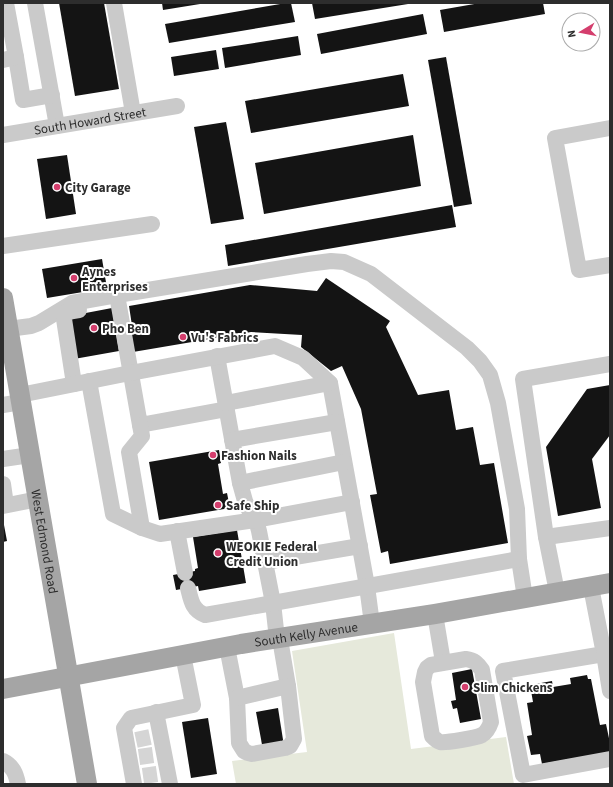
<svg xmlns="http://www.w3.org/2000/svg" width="613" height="787" font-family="'Source Sans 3',sans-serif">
<rect width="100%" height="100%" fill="#fff"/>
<path fill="#e6e9db" d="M394 633 411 749 506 737 514 784H236L232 761 307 752 292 651Z"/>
<g fill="#141414">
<path d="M59 3H104L119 89 75 96Z"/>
<path d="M162 3H200V4L163 10Z"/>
<path d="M286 3H291L295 22 169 43 165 24Z"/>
<path d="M312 3H408V4L315 19Z"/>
<path d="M480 3H543L545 14 444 32 440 10Z"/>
<path d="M423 14 427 34 321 54 317 34Z"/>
<path d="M298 36 301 55 225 68 222 48Z"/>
<path d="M216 50 219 69 174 76 171 57Z"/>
<path d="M446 57 472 204 454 207 428 60Z"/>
<path d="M403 74 409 106 251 133 245 101Z"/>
<path d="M226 122 244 219 211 224 194 127Z"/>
<path d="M413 135 421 186 264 214 255 163Z"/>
<path d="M67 155 76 214 46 219 37 159Z"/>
<path d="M452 205 456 227 228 266 225 245Z"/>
<path d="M102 259 107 288 47 298 42 269Z"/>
<path d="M326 278 390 321 386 327 418 395 449 390 456 430 473 427 480 465 494 463 508 543 390 564 388 551 381 553 370 495 377 494 361 409 342 366 331 371 301 347 302 335 251 332 133 352 129 333 133 332 129 306 250 285 317 291Z"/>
<path d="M112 308 119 351 74 359 70 316Z"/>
<path d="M610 385V435L592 459 601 508 558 516 546 447 587 389Z"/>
<path d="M219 450 221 463 218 464 223 494 227 493 230 508 159 520 149 462Z"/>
<path d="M3 525H4L7 541 3 542Z"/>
<path d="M237 530 246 583 199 591 198 586 176 590 173 575 195 571V569L198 568 193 537Z"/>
<path d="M472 669 481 719 460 723 457 708 453 709 451 701 456 700 452 673Z"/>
<path d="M587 675 588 679H591L600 725 606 724 610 743V752L542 764 540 754 531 755 527 736 532 735 527 703 533 702 530 685 552 681 553 687 571 684 570 678Z"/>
<path d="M278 708 284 746 263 750 256 712Z"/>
<path d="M208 718 217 774 191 778 182 722Z"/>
</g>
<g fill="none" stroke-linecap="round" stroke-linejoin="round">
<g stroke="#d5d5d5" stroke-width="16" stroke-dasharray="16 8" stroke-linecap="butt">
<path d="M136 740 150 737"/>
<path d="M139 757 153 755"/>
<path d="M143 776 157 774"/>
</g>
<g stroke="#cacaca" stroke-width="16">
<path d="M35 3 57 126"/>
<path d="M114 3 133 113"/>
<path d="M16 57 23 100 52 95"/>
<path d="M3 60 16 57 6 3"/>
<path d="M610 128 555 138 579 270 610 265"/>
<path id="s1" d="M3 135 177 106"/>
<path d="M3 246 152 224"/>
<path d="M117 295 140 425 227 409"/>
<path d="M8 329 31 326 39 323 72 303 117 295 307 264 331 261 344 262 371 274 467 348 480 361 490 375 498 403 517 509 519 559 525 598"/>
<path d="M217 356 240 483 245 501 249 510 256 520 259 531 273 603 277 639"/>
<path d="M89 381 113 514 142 528 160 534 256 520 352 502"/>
<path d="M74 384 64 319 67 312 79 310"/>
<path d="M20 395 125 374 275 346 303 358 330 383 367 586 372 624"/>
<path d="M226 403 330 383"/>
<path d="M3 405 21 402"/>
<path d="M140 425 142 436 129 452 142 528"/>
<path d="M232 440 337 422"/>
<path d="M3 459 30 455"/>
<path d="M240 483 344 462"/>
<path d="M3 484 6 505"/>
<path d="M3 506 38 499"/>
<path d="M177 531 185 573"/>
<path d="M546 537 610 528"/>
<path d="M265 562 360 546"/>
<path d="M591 587 604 654 503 671 523 775 610 759"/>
<path d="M188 588C191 600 192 610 205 615L273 603 519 559"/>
<path d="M557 592 546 537 523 379 610 364"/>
<path d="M435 614 443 662"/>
<path d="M227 647 237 698 239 743 244 751 248 753 252 754 285 748 290 746 294 739 288 686 280 639"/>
<path d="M604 654 610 691"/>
<path d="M466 659C474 660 477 663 482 670L491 722C489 728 487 732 482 735 476 738 446 743 440 742 437 741 435 739 432 736L423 682 425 672 427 668 431 665Z"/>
<path d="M237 698 288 686"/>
<path d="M156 712 170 784"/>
<path d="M3 761C13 766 16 774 18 784"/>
<path d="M134 784 124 728 131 718 193 705 183 655"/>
</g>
<g stroke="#a5a5a5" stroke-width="20">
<path id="s2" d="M3 298 87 784"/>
<path id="s3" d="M3 689 241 644 435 614 610 583"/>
</g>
</g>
<g fill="#d43e6d" stroke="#fff" stroke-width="1.5">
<circle cx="57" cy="187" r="4"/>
<circle cx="74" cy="278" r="4"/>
<circle cx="94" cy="328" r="4"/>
<circle cx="183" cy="337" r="4"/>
<circle cx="213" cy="455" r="4"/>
<circle cx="218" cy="505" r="4"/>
<circle cx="218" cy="553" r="4"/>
<circle cx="465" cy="687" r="4"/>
</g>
<g text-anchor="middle" stroke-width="4" stroke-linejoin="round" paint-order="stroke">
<g font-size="13" fill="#2d2d2d" stroke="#fff">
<text dy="5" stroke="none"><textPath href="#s1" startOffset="88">South Howard Street</textPath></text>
<text dy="5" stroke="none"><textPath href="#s2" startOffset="247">West Edmond Road</textPath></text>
<text dy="5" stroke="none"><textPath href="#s3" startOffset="308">South Kelly Avenue</textPath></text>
</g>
<g font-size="13" font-weight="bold" fill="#2d2d2d" stroke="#fff" text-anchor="start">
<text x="65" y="192">City Garage</text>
<text x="82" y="276">Aynes<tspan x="82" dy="15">Enterprises</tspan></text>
<text x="102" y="333">Pho Ben</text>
<text x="191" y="342">Vu's Fabrics</text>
<text x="221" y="460">Fashion Nails</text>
<text x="226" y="510">Safe Ship</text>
<text x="226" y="551">WEOKIE Federal<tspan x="226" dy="15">Credit Union</tspan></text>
<text x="473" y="692">Slim Chickens</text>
</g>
</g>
<rect width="613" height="787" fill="none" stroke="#2d2d2d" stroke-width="8"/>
<g transform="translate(581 32) rotate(260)"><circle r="19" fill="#ffffff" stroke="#ababab"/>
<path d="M0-3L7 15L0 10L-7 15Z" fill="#d43e6d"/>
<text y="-6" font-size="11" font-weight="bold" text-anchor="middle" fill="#2d2d2d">N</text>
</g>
</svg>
